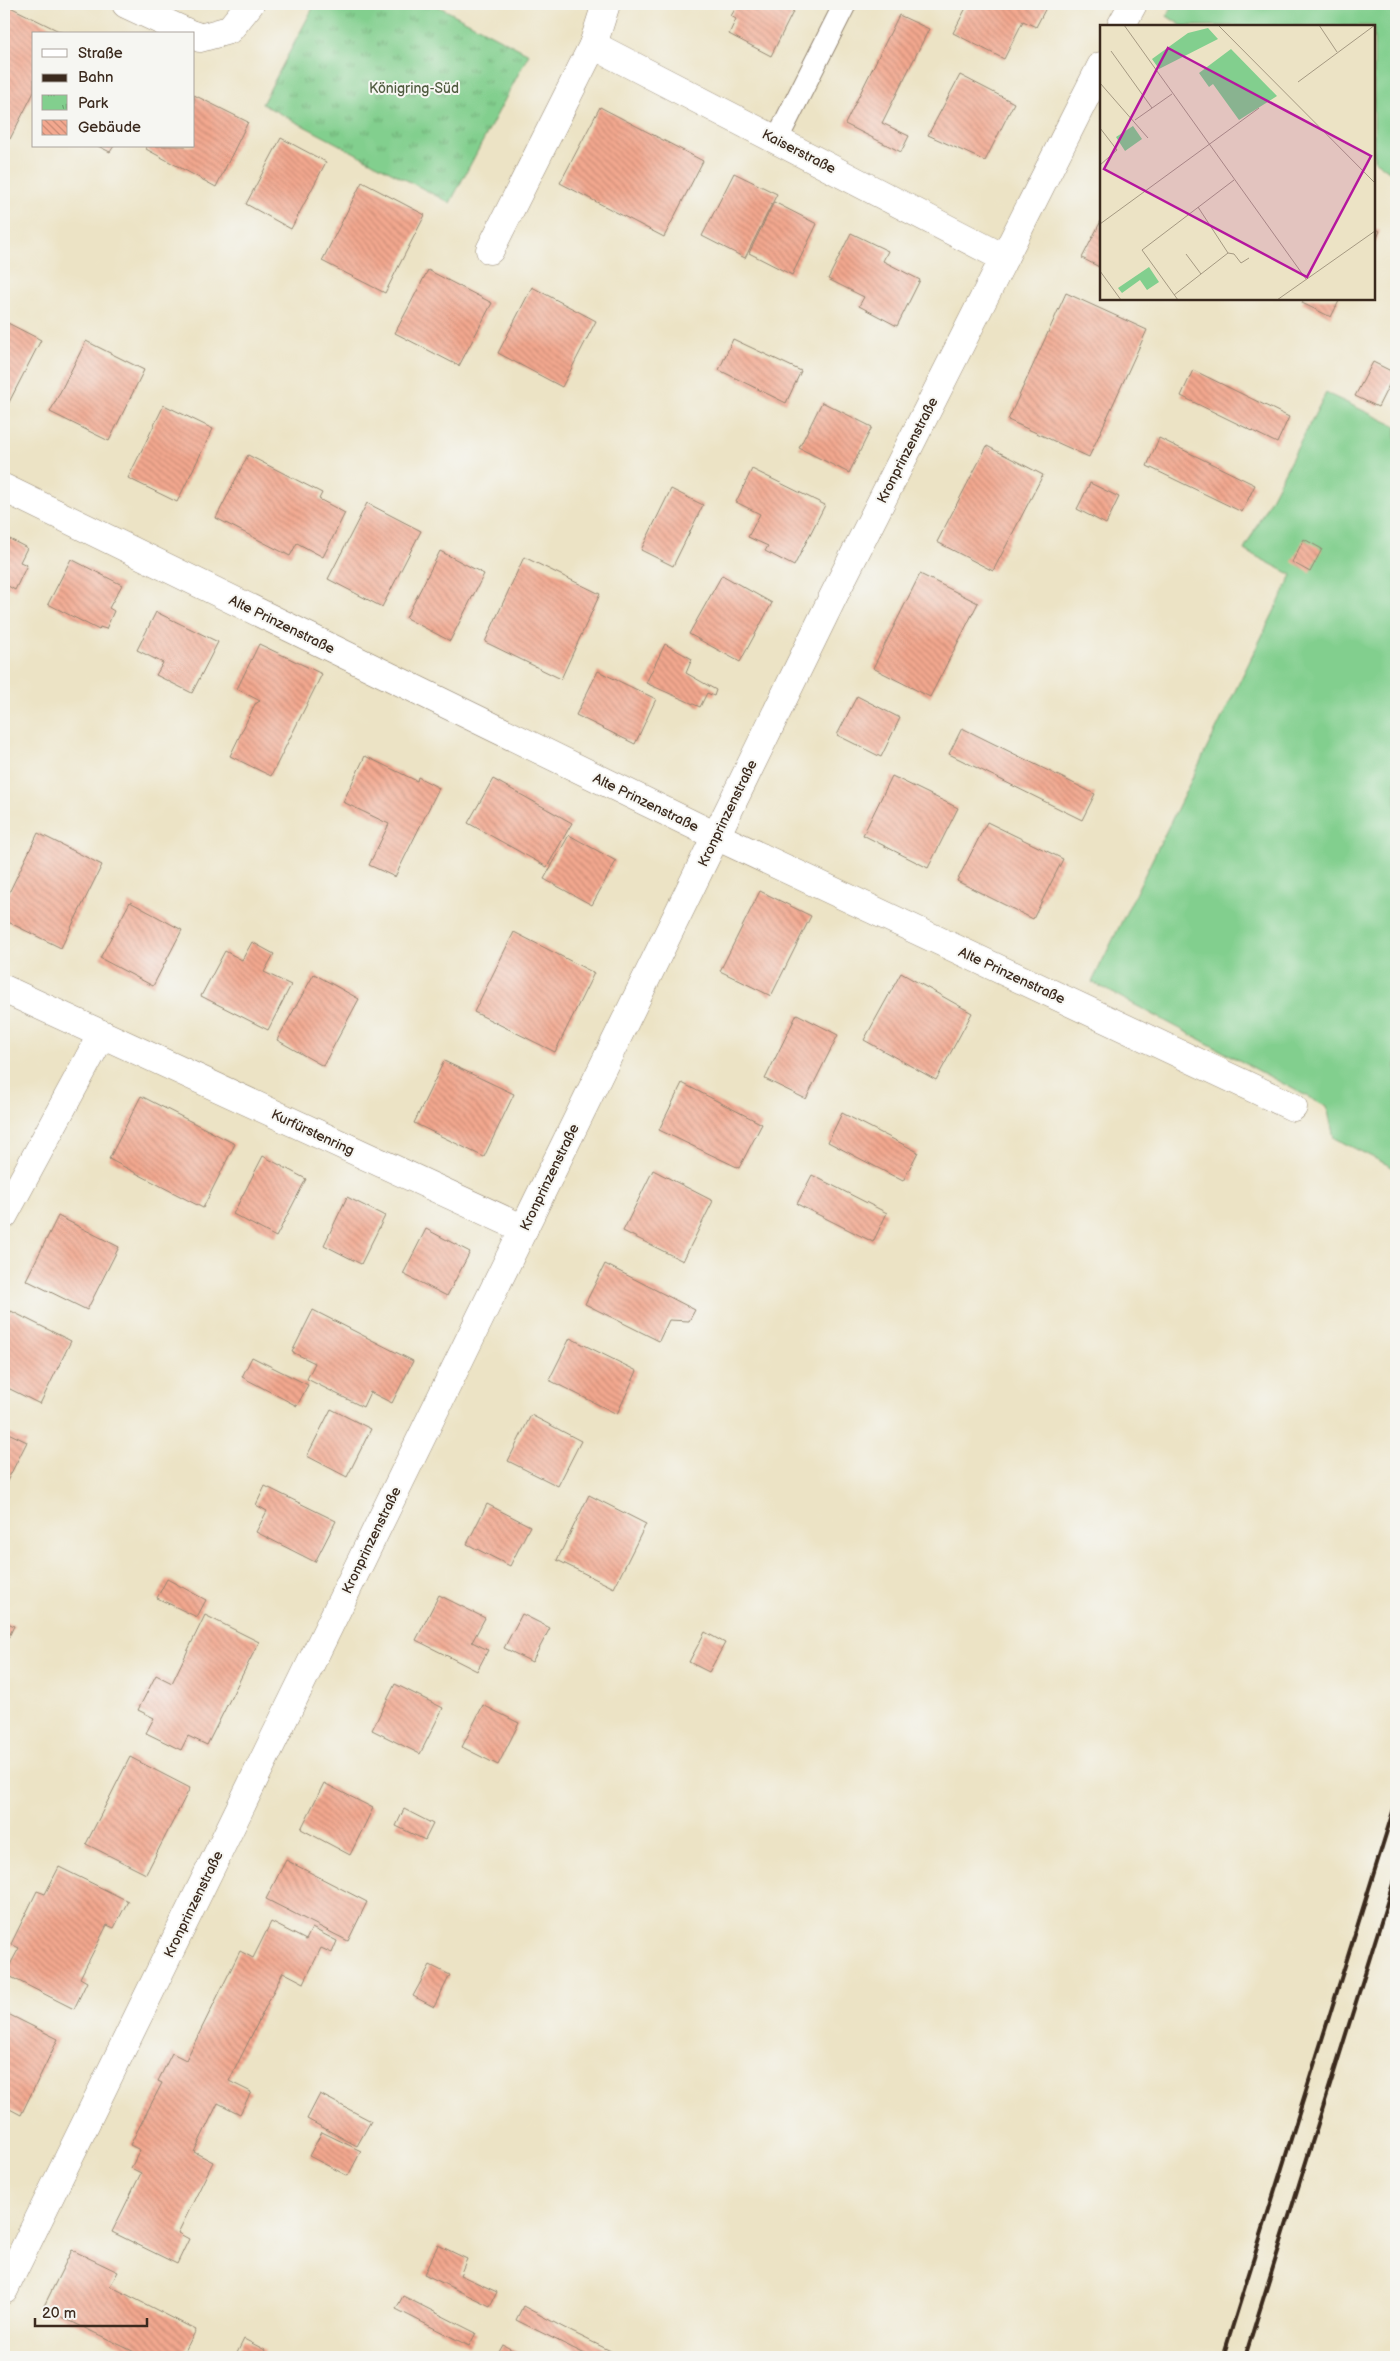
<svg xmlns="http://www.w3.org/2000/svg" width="1400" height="2361" font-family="'Balsamiq Sans',sans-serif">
<defs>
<pattern id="park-tufts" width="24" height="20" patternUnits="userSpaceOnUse" patternTransform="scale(1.25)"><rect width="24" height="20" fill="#82cf8e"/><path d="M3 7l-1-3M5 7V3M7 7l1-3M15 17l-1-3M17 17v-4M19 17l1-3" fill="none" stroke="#6ca873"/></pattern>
<pattern id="building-back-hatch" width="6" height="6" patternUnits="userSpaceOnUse" patternTransform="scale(1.25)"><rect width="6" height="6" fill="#f3a88f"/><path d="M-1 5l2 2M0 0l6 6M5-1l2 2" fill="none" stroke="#c68974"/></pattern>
</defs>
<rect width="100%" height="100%" fill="#f6f6f2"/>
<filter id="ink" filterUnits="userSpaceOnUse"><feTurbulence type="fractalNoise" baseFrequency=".02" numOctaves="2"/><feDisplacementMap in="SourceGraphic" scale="10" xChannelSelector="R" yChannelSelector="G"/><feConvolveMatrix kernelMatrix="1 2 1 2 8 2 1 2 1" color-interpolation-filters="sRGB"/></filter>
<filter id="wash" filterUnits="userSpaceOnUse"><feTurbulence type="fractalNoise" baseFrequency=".0096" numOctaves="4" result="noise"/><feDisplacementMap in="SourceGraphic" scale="20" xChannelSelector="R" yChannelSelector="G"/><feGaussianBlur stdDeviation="1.12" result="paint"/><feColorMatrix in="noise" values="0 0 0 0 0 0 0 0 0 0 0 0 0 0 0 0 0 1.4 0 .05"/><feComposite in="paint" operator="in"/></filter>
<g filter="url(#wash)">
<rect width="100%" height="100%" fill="#ece3c5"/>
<g fill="#82cf8e" stroke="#5e7c56">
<path d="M1173 4H1396V176L1374 160V26H1182L1167 16Z"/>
<path d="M1326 393 1396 426V1169L1334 1138 1327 1107 1092 982 1292 575 1244 550Z"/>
</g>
<path fill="url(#park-tufts)" stroke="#5e7c56" d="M315 4H434L529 54 450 203 262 104Z"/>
<g id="blocks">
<g fill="url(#building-back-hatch)">
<path d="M4 4 65 34H34V92L10 139 4 136Z"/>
<path d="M738 4H797L771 56 729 34 736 19 731 16Z"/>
<path d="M968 4 991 5 1048 4 1036 27 1023 21 1004 59 953 33Z"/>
<path d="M899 15 929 29 882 123 909 136 901 152 845 124Z"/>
<path d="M960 75 1014 103 985 161 928 135Z"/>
<path d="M194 95 248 122 216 187 146 149 147 146H194Z"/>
<path d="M600 107 703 161 664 237 560 183Z"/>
<path d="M281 138 326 162 291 229 246 204Z"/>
<path d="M98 146H114L110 152Z"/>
<path d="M734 173 777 194 745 258 702 236Z"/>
<path d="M362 182 425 215 385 293 322 261Z"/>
<path d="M774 202 817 224 792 275 749 253Z"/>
<path d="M1101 221V268L1082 258Z"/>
<path d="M1374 228 1380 231 1374 245Z"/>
<path d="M851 233 888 251 883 261 920 280 897 326 859 306 864 297 828 279Z"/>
<path d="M428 270 492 303 459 366 395 333Z"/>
<path d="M532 287 596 321 562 387 498 353Z"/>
<path d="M1066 293 1147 330 1089 457 1008 420Z"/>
<path d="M1304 299H1340L1331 317 1302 303Z"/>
<path d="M4 321 41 340 5 410H4Z"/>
<path d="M733 339 801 371 786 403 719 370Z"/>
<path d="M86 341 144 370 109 441 50 412Z"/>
<path d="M1373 362 1395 373 1378 407 1355 396Z"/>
<path d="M1193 370 1289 417 1277 443 1181 396Z"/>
<path d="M822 402 872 427 849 473 799 448Z"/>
<path d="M164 405 213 429 177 502 128 478Z"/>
<path d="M1159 438 1255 485 1242 512 1147 466Z"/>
<path d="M987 446 1043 475 993 571 937 542Z"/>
<path d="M248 455 322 493 319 499 345 513 323 557 297 543 290 556 216 518Z"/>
<path d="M752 469 825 505 794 566 765 551 768 546 748 537 760 514 736 502Z"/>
<path d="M1090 483 1119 497 1106 524 1077 509Z"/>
<path d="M671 489 703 505 673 566 641 550Z"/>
<path d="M367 503 421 531 382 607 328 579Z"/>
<path d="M4 536 27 548 20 562 27 565 15 590 8 586 4 593Z"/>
<path d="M1304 539 1322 549 1310 572 1292 562Z"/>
<path d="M440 551 484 574 450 641 406 618Z"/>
<path d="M524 557 600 594 561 679 485 642Z"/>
<path d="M71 559 122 585 109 608 114 611 106 629 100 627 99 630 48 604Z"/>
<path d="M920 574 978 603 930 697 873 668Z"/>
<path d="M722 575 772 603 740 662 689 634Z"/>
<path d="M156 612 218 642 192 693 156 675 163 663 137 650Z"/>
<path d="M259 644 322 674 271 776 230 756 255 704 260 701 237 689Z"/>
<path d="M665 644 692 659 686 673 716 690 714 696 707 693 700 707 646 683Z"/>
<path d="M598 671 656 699 635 744 576 715Z"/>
<path d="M857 696 900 718 881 757 837 735Z"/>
<path d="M962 728 1095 794 1082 820 949 754Z"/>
<path d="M365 756 417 781 418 777 439 788 395 877 369 865 389 824 343 802Z"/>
<path d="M892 776 958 808 928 868 863 835Z"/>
<path d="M493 779 572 823 547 867 468 823Z"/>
<path d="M987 822 1063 859 1033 919 957 881Z"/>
<path d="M38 833 102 865 61 948 4 920V903Z"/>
<path d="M569 835 616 861 592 905 544 879Z"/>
<path d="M760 891 811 916 771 996 720 971Z"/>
<path d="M130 902 182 930 153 986 100 958Z"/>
<path d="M514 932 594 973 555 1052 474 1012Z"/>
<path d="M252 942 274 954 264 972 291 985 268 1030 201 996 225 951 242 960Z"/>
<path d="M901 973 972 1013 936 1080 864 1040Z"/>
<path d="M314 974 359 999 323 1066 277 1040Z"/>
<path d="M797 1014 838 1035 806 1099 765 1079Z"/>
<path d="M444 1061 514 1094 484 1157 414 1123Z"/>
<path d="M682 1083 762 1124 739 1168 659 1130Z"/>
<path d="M141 1096 235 1144 203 1208 109 1159Z"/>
<path d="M842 1113 918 1152 903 1181 828 1142Z"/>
<path d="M263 1156 306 1179 276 1237 233 1214Z"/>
<path d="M653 1170 713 1201 683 1261 623 1231Z"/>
<path d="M812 1175 887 1213 873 1242 797 1204Z"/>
<path d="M347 1197 385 1216 361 1264 324 1245Z"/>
<path d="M58 1216 119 1247 87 1310 26 1280Z"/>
<path d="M426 1229 470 1252 447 1296 403 1274Z"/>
<path d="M605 1264 695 1310 689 1321 669 1320 659 1341 585 1304Z"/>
<path d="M313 1310 413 1361 392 1403 370 1392 363 1407 307 1379 315 1363 292 1352Z"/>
<path d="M11 1311 71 1341 40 1404 4 1386V1325Z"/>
<path d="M570 1338 637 1371 617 1414 549 1380Z"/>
<path d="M252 1357 308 1385 297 1406 242 1377Z"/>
<path d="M331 1409 371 1429 347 1477 307 1456Z"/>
<path d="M531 1415 581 1441 558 1486 508 1461Z"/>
<path d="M4 1431 27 1442 4 1487Z"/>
<path d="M265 1486 336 1521 315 1562 256 1532 267 1511 256 1505Z"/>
<path d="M589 1495 646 1524 614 1588 557 1560Z"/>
<path d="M487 1504 530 1526 510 1566 467 1544Z"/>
<path d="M167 1579 206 1600 197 1617 157 1598Z"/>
<path d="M439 1595 485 1618 472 1642 488 1650 477 1671 416 1640Z"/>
<path d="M522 1614 550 1628 532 1662 504 1648Z"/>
<path d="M205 1615 259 1642 207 1745 188 1736 181 1750 146 1733 154 1718 138 1710 156 1675 172 1683Z"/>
<path d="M4 1621 14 1626 4 1647Z"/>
<path d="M705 1632 725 1643 709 1672 689 1662Z"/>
<path d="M395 1684 443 1708 420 1754 372 1730Z"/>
<path d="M483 1705 519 1723 498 1765 462 1747Z"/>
<path d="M130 1757 190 1788 146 1874 86 1844Z"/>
<path d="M324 1783 373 1808 350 1855 301 1829Z"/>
<path d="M404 1809 433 1824 425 1840 396 1826Z"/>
<path d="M286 1860 367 1902 348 1941 266 1899Z"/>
<path d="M59 1867 128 1901 114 1928 107 1925 80 1978 87 1982 74 2009 5 1974 19 1948 11 1944 37 1891 45 1894Z"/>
<path d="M271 1922 306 1940 312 1928 337 1941 332 1953 321 1948 304 1983 283 1972 229 2081 251 2092 240 2114 218 2103 194 2152 213 2162 178 2233 189 2239 177 2264 112 2232 141 2173 131 2168 140 2150 130 2145 162 2083 158 2081 172 2053 186 2060 240 1951 253 1958Z"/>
<path d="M430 1965 450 1975 434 2007 413 1996Z"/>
<path d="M4 2012 58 2039 21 2115 4 2106Z"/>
<path d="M320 2094 371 2121 357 2146 307 2119Z"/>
<path d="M322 2132 361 2151 348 2176 309 2156Z"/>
<path d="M438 2245 467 2259 460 2275 497 2292 490 2306 424 2274Z"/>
<path d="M72 2250 118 2272 110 2286 196 2330 182 2357H145L43 2308Z"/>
<path d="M403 2296 476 2333 469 2346 396 2309Z"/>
<path d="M523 2306 572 2332 623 2357H591L516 2320Z"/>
<path d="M244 2339 265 2350 261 2357H235Z"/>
<path d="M503 2345 526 2357H496Z"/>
</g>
</g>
</g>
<g filter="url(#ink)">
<use href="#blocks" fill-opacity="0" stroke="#948672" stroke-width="1"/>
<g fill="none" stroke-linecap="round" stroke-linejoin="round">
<defs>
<path id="service" d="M777 139 845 4"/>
<g id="minor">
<path d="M126 4 190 34"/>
<path d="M1121 26 1133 4"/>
<path d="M194 35 200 38 229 30 250 4"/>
<path d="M593 45 1004 258"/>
<path d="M490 250 593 45 606 4"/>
<path d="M4 488 716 836 1293 1107"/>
<path d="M4 989 524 1229"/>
<path d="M4 1215 102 1034"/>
<path d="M4 2290 833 597 1101 66"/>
</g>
</defs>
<use href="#service" stroke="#948672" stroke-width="24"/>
<use href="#minor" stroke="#948672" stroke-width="29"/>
<use href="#service" stroke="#fff" stroke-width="22"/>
<use href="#minor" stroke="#fff" stroke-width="28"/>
<g stroke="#3b2a1e" stroke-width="4">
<path d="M1223 2357 1396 1802"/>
<path d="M1245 2357 1396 1874"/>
</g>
</g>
</g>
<g text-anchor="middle" stroke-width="4" stroke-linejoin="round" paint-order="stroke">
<g font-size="14" fill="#505c40" stroke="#f6f6f2">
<text x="414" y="93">Königring-Süd</text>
</g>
<g font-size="14" fill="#3b2a1e" stroke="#f6f6f2">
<text transform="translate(799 151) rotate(27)" y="5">Kaiserstraße</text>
<text transform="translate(907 450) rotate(-63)" y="5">Kronprinzenstraße</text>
<text transform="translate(282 624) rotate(26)" y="5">Alte Prinzenstraße</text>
<text transform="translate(646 802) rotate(26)" y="5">Alte Prinzenstraße</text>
<text transform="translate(727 813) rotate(-64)" y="5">Kronprinzenstraße</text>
<text transform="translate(1012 975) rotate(25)" y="5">Alte Prinzenstraße</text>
<text transform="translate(313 1132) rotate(25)" y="5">Kurfürstenring</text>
<text transform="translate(549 1177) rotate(-64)" y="5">Kronprinzenstraße</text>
<text transform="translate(371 1540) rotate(-64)" y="5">Kronprinzenstraße</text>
<text transform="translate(193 1904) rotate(-64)" y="5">Kronprinzenstraße</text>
</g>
</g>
<g transform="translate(1100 25)">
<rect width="275" height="275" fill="#ece3c5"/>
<path d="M108 3 118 14 59 44 52 34 88 8ZM131 24 177 71 139 95 113 59 109 62 99 48Z" fill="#82cf8e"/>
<path d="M33 101 42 114 25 126 16 112ZM49 242 59 257 47 265 40 255 22 268 18 263Z" fill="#82cf8e"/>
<path fill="none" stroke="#a59982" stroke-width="1" d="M24 0 206 254M118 0 275 158M219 0 237 27M11 26 52 83M198 57 275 0M0 58 48 113M35 95 72 69M0 103 17 125 0 140M0 199 159 83M128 228 134 229 141 238 149 233M86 229 101 249M0 246 21 275M74 270 128 228 98 182M78 275 42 225 134 155M177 275 275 206"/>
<path fill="#b5179e" fill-opacity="0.15" stroke="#b5179e" stroke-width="2.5" d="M68 23 271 131 207 252 4 144Z"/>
<rect width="275" height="275" fill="none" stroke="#3b2a1e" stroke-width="2.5"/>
</g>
<rect width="1400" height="2361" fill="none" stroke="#f6f6f2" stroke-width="20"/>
<rect x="32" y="32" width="162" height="115" fill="#f6f6f2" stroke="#aba49d"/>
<rect x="42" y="49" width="25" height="8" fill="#ffffff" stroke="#aba49d"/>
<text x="78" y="58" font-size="15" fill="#3b2a1e">Straße</text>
<rect x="42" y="74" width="25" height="8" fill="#3b2a1e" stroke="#aba49d"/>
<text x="78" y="82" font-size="15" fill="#3b2a1e">Bahn</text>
<rect x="42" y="95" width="25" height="15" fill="url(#park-tufts)" stroke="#aba49d"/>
<text x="78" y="108" font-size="15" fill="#3b2a1e">Park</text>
<rect x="42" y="120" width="25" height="15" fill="url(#building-back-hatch)" stroke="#aba49d"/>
<text x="78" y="132" font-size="15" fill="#3b2a1e">Gebäude</text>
<path d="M35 2318v8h112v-8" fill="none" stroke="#3b2a1e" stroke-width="2.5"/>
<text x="42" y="2318" font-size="15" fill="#3b2a1e" stroke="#f6f6f2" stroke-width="4" paint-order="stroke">20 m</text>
</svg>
